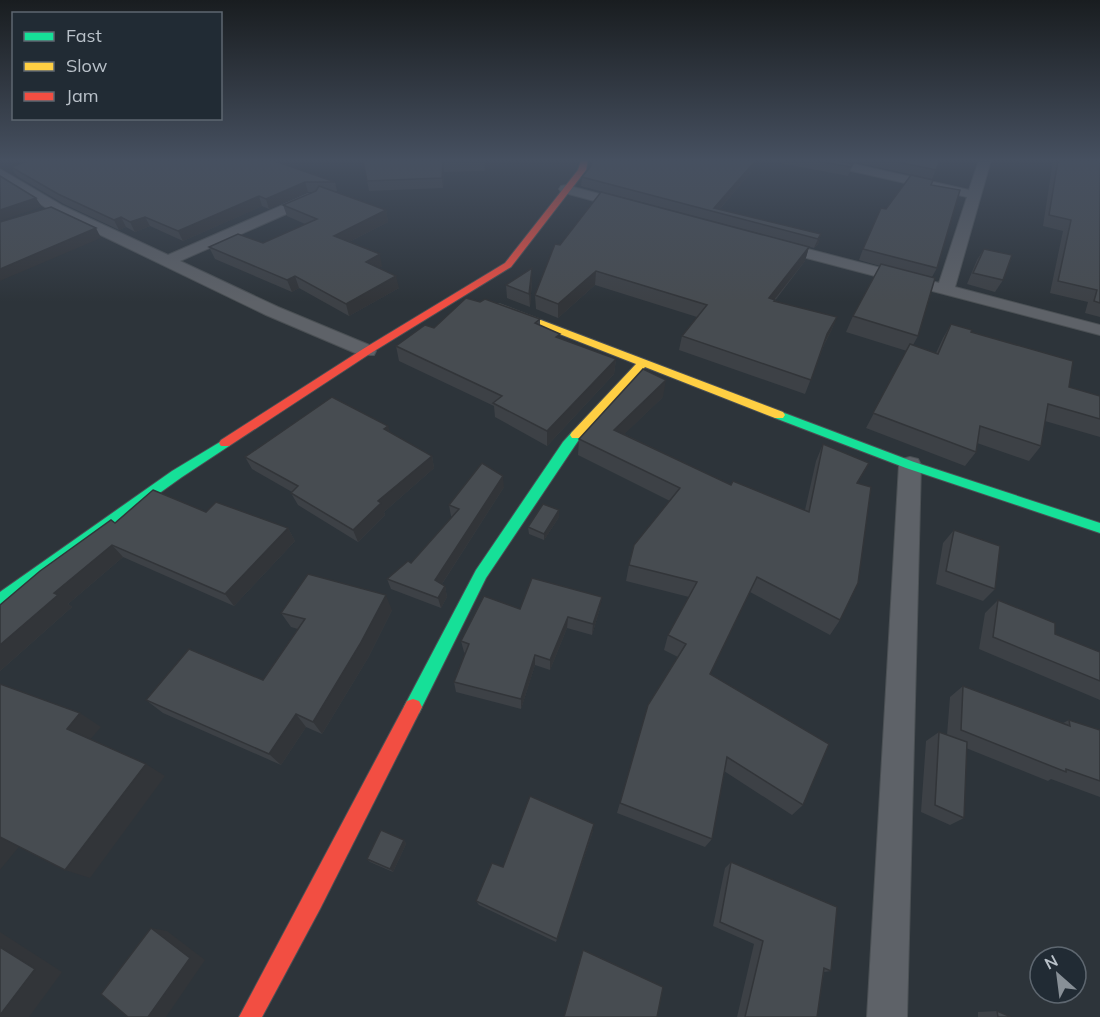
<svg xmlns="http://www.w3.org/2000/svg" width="1100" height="1017" font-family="Mulish,sans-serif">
<rect width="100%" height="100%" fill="#2d343a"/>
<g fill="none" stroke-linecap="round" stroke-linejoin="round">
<defs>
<g id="street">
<path d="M815 160H836L969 190 979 160H991L955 287 1100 325V335L772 249 769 246 772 243 777 241 939 283 967 197 821 164Z"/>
<path d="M0 169 63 206 168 255 308 194H318L320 197 318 200 180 261 278 307 374 347 376 351 374 355H360L266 315 53 212 0 179Z"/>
<path d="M566 185 633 203 635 206 628 210 561 192 559 189 561 186Z"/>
<path d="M910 457 918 459 921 465 907 1017H867L899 465 902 459Z"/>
</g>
<g id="fast">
<path d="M779 411 914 462 1100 523V533L906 468 775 418 773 415Z"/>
<path d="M576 431 582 435 486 578 419 713 413 715 407 713 404 707 407 701 476 570 563 442 572 432Z"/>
<path d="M225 439 231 443 229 446 182 477 0 607V592L172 471Z"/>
</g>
<path id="slow" d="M499 304 783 412 785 415 783 418H775L645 367 580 438H572L570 435 572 432 636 364 496 309V305Z"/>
<g id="jam">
<path d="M581 160H588L586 170 511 267 371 353 229 446H221L219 443 221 440 363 349 505 263 578 170Z"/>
<path d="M413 699 419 701 422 707 419 713 320 909 262 1017H239L407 701Z"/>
</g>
</defs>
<use href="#street" stroke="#4b5054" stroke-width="2"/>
<use href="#fast" stroke="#4b5054" stroke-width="2"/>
<use href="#slow" stroke="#4b5054" stroke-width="2"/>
<use href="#jam" stroke="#4b5054" stroke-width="2"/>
<use href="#street" fill="#5e6268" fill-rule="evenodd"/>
<use href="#fast" fill="#16e098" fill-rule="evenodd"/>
<use href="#slow" fill="#ffcf43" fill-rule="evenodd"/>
<use href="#jam" fill="#f24e42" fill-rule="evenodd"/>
</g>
<g fill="#3d4146">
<path d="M363 160H507L485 171 444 172 443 188 369 191Z"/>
<path d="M592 160H761L719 210 821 234 818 244 814 248 581 186 582 177 591 166Z"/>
<path d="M764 160H834L853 164 848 176Z"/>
<path d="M845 160H940L932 179Z"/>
<path d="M1053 160H1100V317L1085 313 1088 302 1050 293 1063 231 1043 226Z"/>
<path d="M139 161 335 182 337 191H334L386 210 388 222 349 242 382 266 379 268 399 288 349 316 299 288 292 292 215 259 209 247 263 243 305 224 287 216 283 205 314 192H308L269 209 262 206 183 241 150 226 135 232 126 227 119 230 64 204 17 176 11 167 25 162Z"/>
<path d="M931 185 937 268 932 277 918 336 913 345 936 353 943 338 951 324 971 332 1069 387 1100 396V437L1045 421 1041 446 1029 461 977 443 976 452 965 466 866 428 907 351 846 332 853 316 880 266 859 260 863 249 886 209Z"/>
<path d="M560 245 809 247 805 261 774 302 837 317 831 331 824 345 805 394 679 350 682 336 697 317 595 285 558 318 536 309 535 295Z"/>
<path d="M984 249 1003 280 995 292 967 284 977 260Z"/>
<path d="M532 268V280L530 307 507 298 506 285Z"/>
<path d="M540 319V325L560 338 616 359 614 374 547 446 495 417 494 406 399 361 396 346 434 328Z"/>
<path d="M663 397 624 434 731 485 805 510 816 461 823 444 857 483 840 620 830 635 750 592 710 674 803 805 792 815 724 771 712 839 705 847 617 813 648 705 678 657 664 650 668 635 689 597 626 581 629 565 670 501 578 455 579 439Z"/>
<path d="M390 433 432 456 434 468 384 512 385 515 358 542 298 505 291 493 292 492 252 469 245 457Z"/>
<path d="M504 487 442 584 445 586 447 597 441 608 391 589 387 579 411 563 452 517 451 516 449 505Z"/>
<path d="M559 517 544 540 529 534 528 527Z"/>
<path d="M115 523 288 528 295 541 234 606 123 557 68 604 72 607 0 671V605Z"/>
<path d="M954 530 995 589 983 601 936 584 943 543Z"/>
<path d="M998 600 1055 634 1100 652V700L979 649 985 613Z"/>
<path d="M600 608 592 635 567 628 550 670 535 665 521 709 456 692 454 682 465 653 464 652 461 641 520 609Z"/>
<path d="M392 610 368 658 322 734 306 727 281 765 163 713 146 700 263 680 298 629 291 627 281 613Z"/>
<path d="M963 686 1063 723 1069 720 1100 730V797L1051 779 1048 781 966 748 964 818 950 825 921 812 926 741 939 732 947 735 950 697Z"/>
<path d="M593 831 556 942 479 905 476 901 503 867Z"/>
<path d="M404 840 406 844 393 872 370 862 367 859Z"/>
<path d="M731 862 831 971 824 972 817 1017H737L754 944 713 926 725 868Z"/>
<path d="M583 950 657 1017H564Z"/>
<path d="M997 1011 1011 1017H978V1012Z"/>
</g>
<g fill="#323539">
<path d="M488 160H507L485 171 484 162Z"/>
<path d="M756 160H761L717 212 714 208Z"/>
<path d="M443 162 444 172 443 188 442 178Z"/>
<path d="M305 182 308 192 269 209 266 199Z"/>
<path d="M259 196 262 206 183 241 178 231Z"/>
<path d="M36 198 42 207 0 221V210Z"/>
<path d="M386 210 388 222 337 248 334 236Z"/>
<path d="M121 217 126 227 119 230 114 220Z"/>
<path d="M145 217 150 226 135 232 130 222Z"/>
<path d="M96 228 101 238 0 281V269Z"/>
<path d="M821 234 818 244 814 248 818 239Z"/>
<path d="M809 247 805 261 774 300 769 298Z"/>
<path d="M380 254 382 266 369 274 366 262Z"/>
<path d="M532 268V280L530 307 529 294Z"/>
<path d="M596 271 595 285 558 318V304Z"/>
<path d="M295 276 299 288 292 292 287 280Z"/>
<path d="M396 276 399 288 349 316 346 304Z"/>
<path d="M837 317 831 331 822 348 827 334Z"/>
<path d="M616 359 614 374 547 446V431Z"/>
<path d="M666 380 663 397 612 446 614 430Z"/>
<path d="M388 426 392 438 384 429Z"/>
<path d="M432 456 434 468 384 512 385 515 358 542 353 530 378 501Z"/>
<path d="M503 476 504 487 438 590 435 580Z"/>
<path d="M559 510V517L544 540V534Z"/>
<path d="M288 528 295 541 234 606 225 594Z"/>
<path d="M112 545 123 557 68 604 72 607 0 671V645L54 593Z"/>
<path d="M445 586 447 597 441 608 438 598Z"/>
<path d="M386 595 392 610 368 658 322 734 313 722Z"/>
<path d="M602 597 600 608 592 635 593 624Z"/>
<path d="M568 617 567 628 550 670V660Z"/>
<path d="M535 655V665L521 709V699Z"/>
<path d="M80 713 101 727 88 742 67 729Z"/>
<path d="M296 714 306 727 281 765 269 754Z"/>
<path d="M146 764 165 776 90 878 65 870Z"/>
<path d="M594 824 593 831 556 942 557 939Z"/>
<path d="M0 836 22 843 0 870Z"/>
<path d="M404 840 406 844 393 872 390 869Z"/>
<path d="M151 928 167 931 205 960 166 1017H148Z"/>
<path d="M0 932 62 972 29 1017H0Z"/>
</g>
<g fill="#474c51" stroke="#323539" stroke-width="1.5">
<path d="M23 160H134L139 161 145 160H272L335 182H305L266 199 259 196 178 231 145 217 130 222 121 217 114 220 58 194 11 167 25 162Z"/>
<path d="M363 160H488L484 162H443L442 178 367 181Z"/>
<path d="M592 160H756L714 208 821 234 818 239 582 177 591 166Z"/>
<path d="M811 160H834L853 164 851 167Z"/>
<path d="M888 160H940L936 170Z"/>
<path d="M1058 160H1100V303L1094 301 1097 290 1058 281 1071 220 1049 215Z"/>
<path d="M911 175 933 180 931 185 960 190 937 268 863 249 881 208 886 209Z"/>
<path d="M0 176 36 198 0 210Z"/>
<path d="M319 186 386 210 334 236 380 254 366 262 396 276 346 304 295 276 287 280 209 247 238 234 263 243 317 219 283 205 316 191Z"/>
<path d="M601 192 809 247 769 298 775 300 774 301 837 317 827 334 811 380 682 336 707 305 596 271 558 304 535 295 555 244 560 245Z"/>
<path d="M51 207 96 228 0 269V222Z"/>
<path d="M984 249 1012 255 1003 280 973 273Z"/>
<path d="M881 264 935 278 918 336 853 316Z"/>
<path d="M532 268 529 294 506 285Z"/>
<path d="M466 298 480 302 485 299 540 319 535 323 560 334 556 337 616 359 547 431 493 403 502 396 396 346 425 325 434 328Z"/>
<path d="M951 324 972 330 971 332 1073 361 1069 387 1100 396V419L1048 404 1041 446 980 426 976 452 873 413 910 344 938 354Z"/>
<path d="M643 369 666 380 614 430 731 485 733 481 809 512 823 444 869 463 857 483 871 487 858 583 840 620 757 577 710 674 829 744 803 805 727 757 712 839 620 803 648 705 686 644 668 635 697 582 629 565 634 545 680 488 579 439Z"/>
<path d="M332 397 388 426 384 429 432 456 378 501 381 503 353 530 291 493 298 486 245 457Z"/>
<path d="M482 463 503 476 435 580 445 586 438 598 387 579 408 561 411 563 459 509 449 505Z"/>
<path d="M153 490 206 512 216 502 288 528 225 594 112 545 54 593 58 595 0 645V605L40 571 111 520 115 523Z"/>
<path d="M543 504 559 510 544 534 528 527Z"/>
<path d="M954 530 1000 546 995 589 946 571Z"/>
<path d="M308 574 386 595 360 644 313 722 296 714 269 754 146 700 189 649 263 680 305 619 281 613Z"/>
<path d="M532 578 602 597 593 624 568 617 550 660 535 655 521 699 454 682 469 644 461 641 484 596 520 609Z"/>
<path d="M998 600 1055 623V634L1100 652V681L993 637Z"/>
<path d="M0 684 80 713 67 729 146 764 65 870 0 837Z"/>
<path d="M963 686 1070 726 1069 720 1100 730V781L1066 769V772L961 730Z"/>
<path d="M939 732 967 742 964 818 935 805Z"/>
<path d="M530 796 594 824 557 939 476 901 492 863 503 867Z"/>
<path d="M381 830 404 840 390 869 367 859Z"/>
<path d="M731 862 837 907 831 971 824 968 817 1017H745L763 941 720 922Z"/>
<path d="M151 928 190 958 148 1017H128L101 994Z"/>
<path d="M0 947 35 969 0 1015Z"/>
<path d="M583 950 663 987 657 1017H564Z"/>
<path d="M997 1011 1011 1017H998Z"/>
</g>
<linearGradient id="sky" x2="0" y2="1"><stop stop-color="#191d20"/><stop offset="0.53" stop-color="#465060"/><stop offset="1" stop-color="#465060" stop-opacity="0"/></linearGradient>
<rect width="1100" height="302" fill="url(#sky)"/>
<rect x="12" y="12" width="210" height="108" fill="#212b34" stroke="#5e6770" stroke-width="1.5"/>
<rect x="24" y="32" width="30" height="9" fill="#16e098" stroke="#5e6770" stroke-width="1.5"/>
<text x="66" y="42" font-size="18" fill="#b9c1c9">Fast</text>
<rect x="24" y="62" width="30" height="9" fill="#ffcf43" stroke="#5e6770" stroke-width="1.5"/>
<text x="66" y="72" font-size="18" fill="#b9c1c9">Slow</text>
<rect x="24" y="92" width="30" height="9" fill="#f24e42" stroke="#5e6770" stroke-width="1.5"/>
<text x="66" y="102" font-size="18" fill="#b9c1c9">Jam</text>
<g transform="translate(1058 975) rotate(332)"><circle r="28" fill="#212b34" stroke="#5e6770" stroke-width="1.5"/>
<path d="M0-4.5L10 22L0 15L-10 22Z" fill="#889097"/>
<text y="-9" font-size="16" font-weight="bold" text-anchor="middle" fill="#b9c1c9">N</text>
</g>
</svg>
